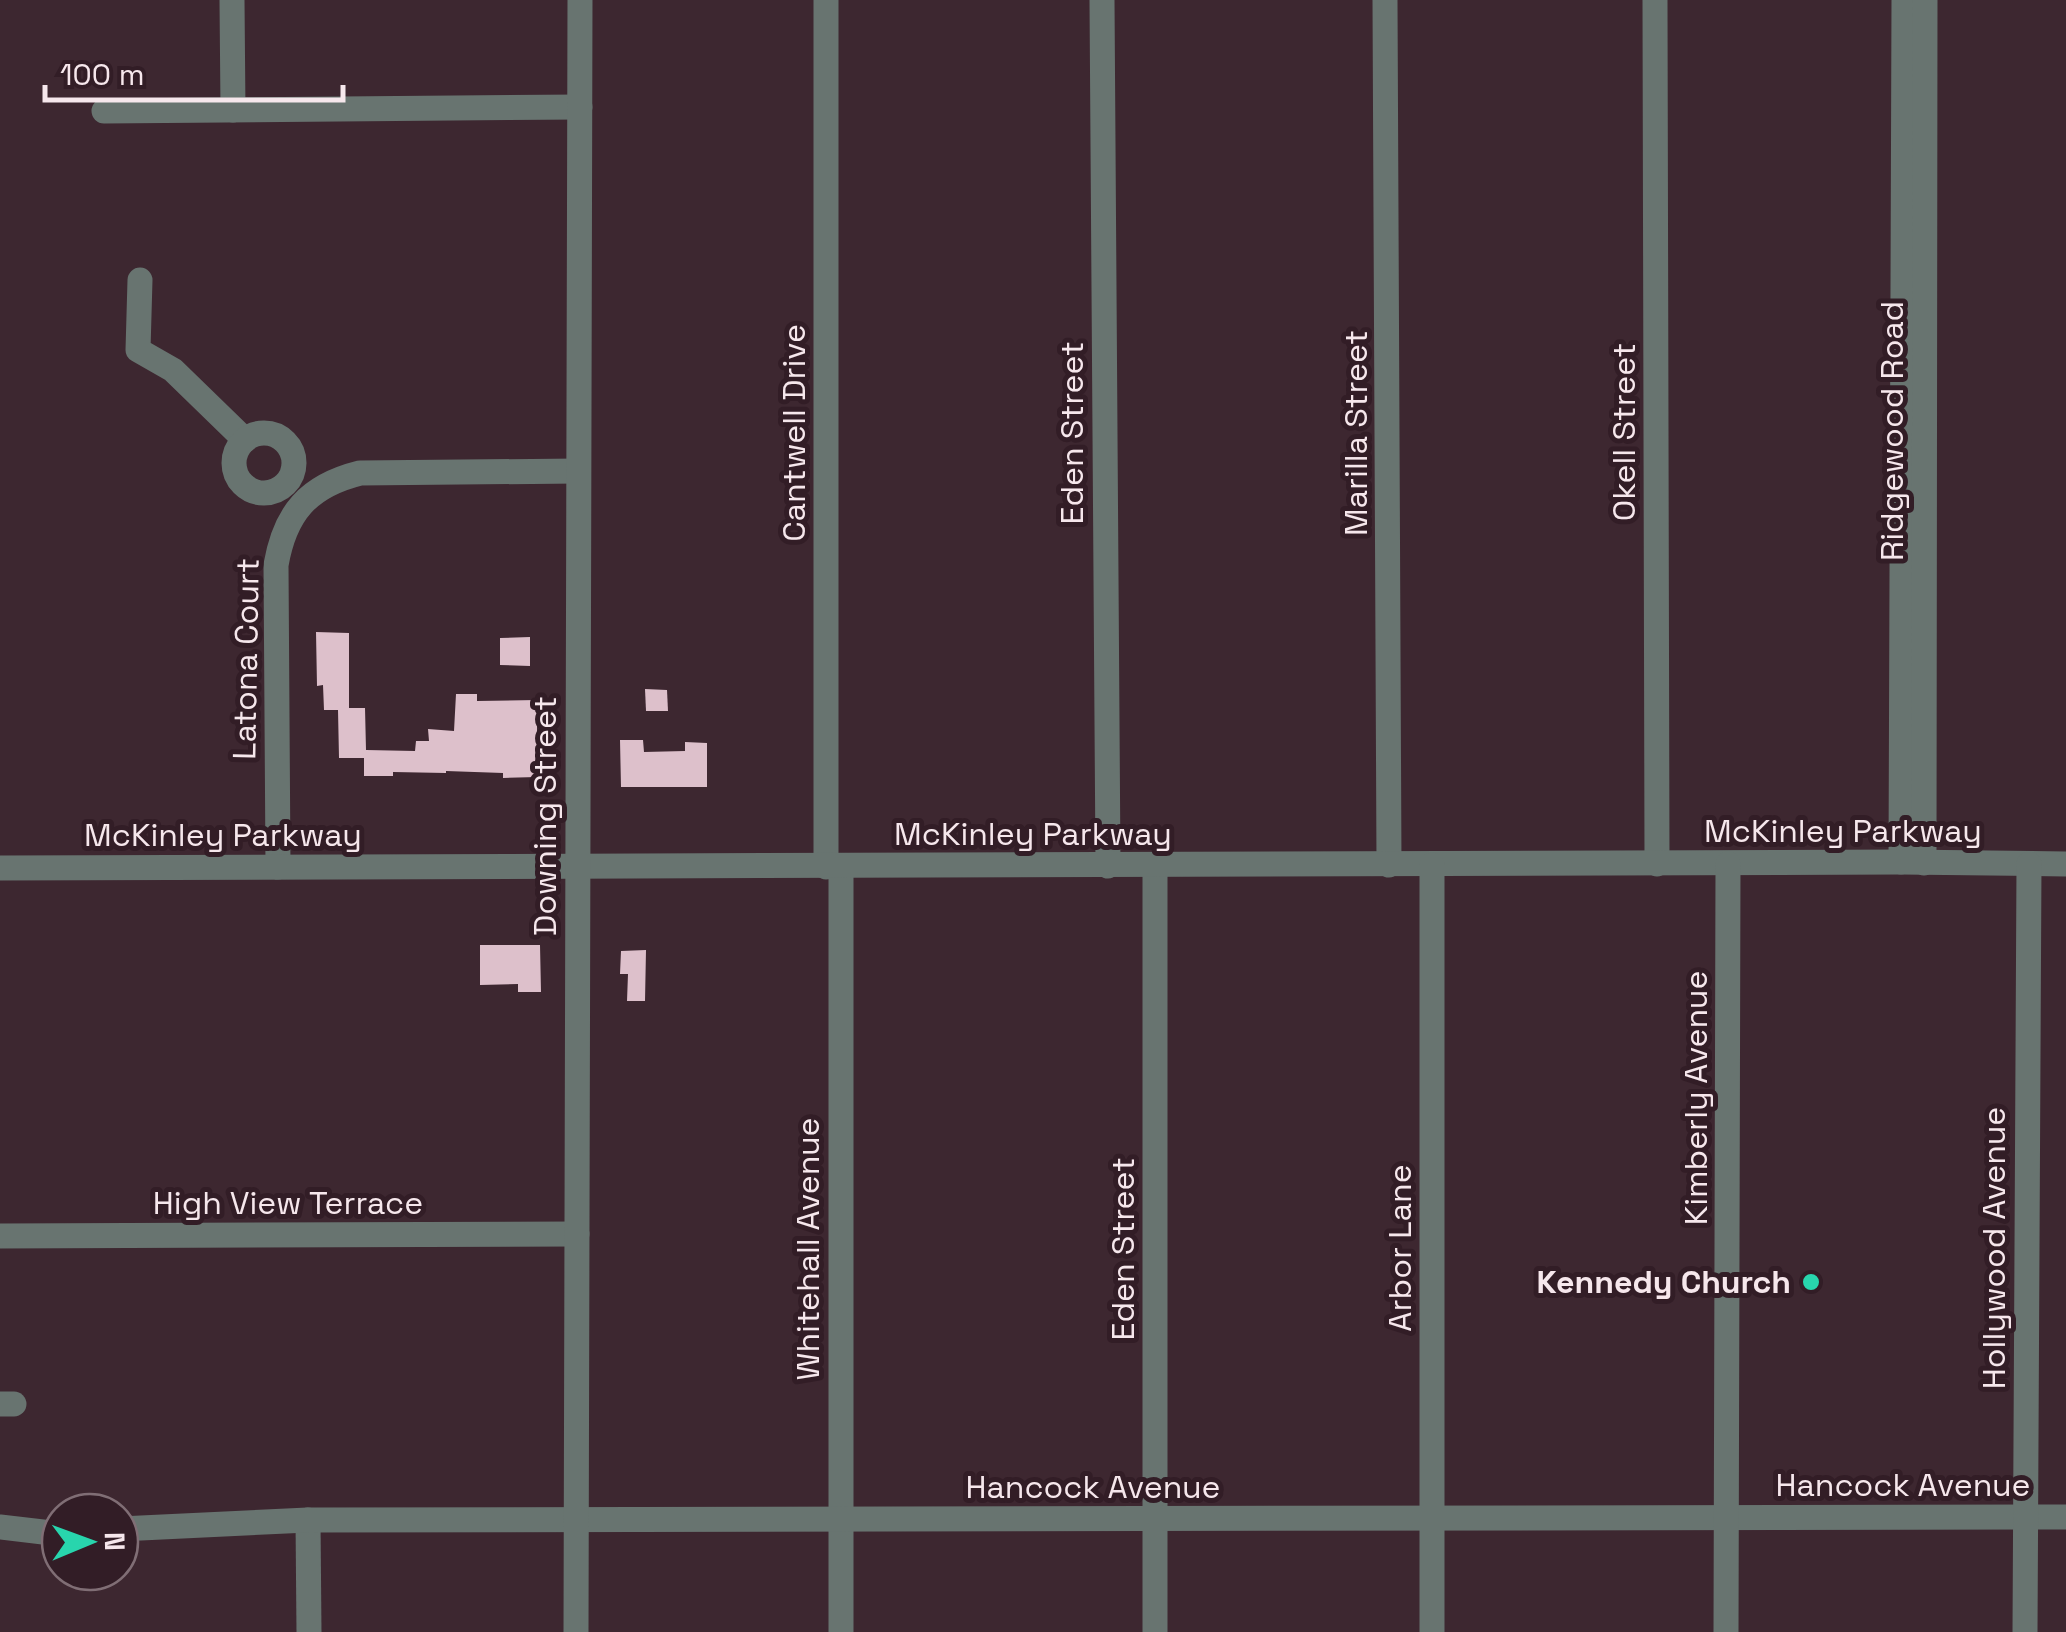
<svg xmlns="http://www.w3.org/2000/svg" width="2066" height="1632" font-family="'Space Grotesk',sans-serif">
<rect width="100%" height="100%" fill="#3d2730"/>
<g fill="#ddc0cb">
<path d="M316 632 349 633V708H365L366 750 415 751 416 741H429L428 729 454 731 456 694H477V701L537 700V777L503 778V773L446 771V773L393 772V776H364V758H339L338 710H324L323 685 317 686Z"/>
<path d="M530 637V666L500 665V638Z"/>
<path d="M645 689 667 690 668 711H646Z"/>
<path d="M620 740H643L644 752 685 751V742L707 743V787H621Z"/>
<path d="M480 945H540L541 992H518V984L480 985Z"/>
<path d="M646 950 645 1001H627L628 974H620L621 951Z"/>
</g>
<g fill="none" stroke-linecap="round" stroke-linejoin="round">
<g stroke="#687470" stroke-width="25">
<path d="M232 0 233 110"/>
<path d="M826 0V867"/>
<path d="M1102 0 1108 866"/>
<path d="M1385 0 1389 865"/>
<path d="M1655 0 1657 864"/>
<path d="M104 111 580 107"/>
<path d="M140 280 138 350 173 370 245 440"/>
<circle cx="264" cy="463" r="30"/>
<path d="M1901 862 1904 0"/>
<path d="M1924 863 1925 0"/>
<path d="M1155 866V1632"/>
<path d="M278 867 276 565C285 513 308 486 360 473L578 471"/>
<path d="M841 867V1632"/>
<path d="M0 868 1901 862 2066 864"/>
<path d="M0 1236 577 1234"/>
<path d="M0 1404H14"/>
<path d="M308 1520 309 1632"/>
<path d="M0 1527 60 1534"/>
<path d="M120 1529 308 1520 2066 1517"/>
<path d="M576 1632 580 0"/>
<path d="M1432 1632V865"/>
<path d="M1726 1632 1728 864"/>
<path d="M2025 1632 2029 864"/>
</g>
</g>
<circle fill="#28d5ad" stroke="#321d26" stroke-width="4" cx="1811" cy="1282" r="10"/>
<g text-anchor="middle" stroke-width="10" stroke-linejoin="round" paint-order="stroke">
<g font-size="32" fill="#f6e7ec" stroke="#321d26">
<text transform="translate(1892 431) rotate(-90)" y="11">Ridgewood Road</text>
<text transform="translate(1624 432) rotate(-90)" y="11">Okell Street</text>
<text transform="translate(794 433) rotate(-90)" y="11">Cantwell Drive</text>
<text transform="translate(1072 433) rotate(-90)" y="11">Eden Street</text>
<text transform="translate(1356 433) rotate(-90)" y="11">Marilla Street</text>
<text transform="translate(246 659) rotate(-89)" y="11">Latona Court</text>
<text transform="translate(545 816) rotate(-90)" y="11">Downing Street</text>
<text x="1843" y="842">McKinley Parkway</text>
<text x="1033" y="845">McKinley Parkway</text>
<text x="223" y="846">McKinley Parkway</text>
<text transform="translate(1696 1098) rotate(-90)" y="11">Kimberly Avenue</text>
<text x="288" y="1214">High View Terrace</text>
<text transform="translate(1400 1248) rotate(-90)" y="11">Arbor Lane</text>
<text transform="translate(1994 1248) rotate(-90)" y="11">Hollywood Avenue</text>
<text transform="translate(808 1249) rotate(-90)" y="11">Whitehall Avenue</text>
<text transform="translate(1123 1249) rotate(-90)" y="11">Eden Street</text>
<text x="1903" y="1496">Hancock Avenue</text>
<text x="1093" y="1498">Hancock Avenue</text>
</g>
<g font-size="32" font-weight="bold" fill="#f6e7ec" stroke="#321d26" text-anchor="end">
<text x="1791" y="1293">Kennedy Church</text>
</g>
</g>
<g transform="translate(90 1542) rotate(89)"><circle r="48" fill="#321d26" stroke="#806e75" stroke-width="2.5"/>
<path d="M0-8L18 38L0 25L-18 38Z" fill="#28d5ad"/>
<text y="-15" font-size="28" font-weight="bold" text-anchor="middle" fill="#f6e7ec">N</text>
</g>
<path d="M45 85v15h298v-15" fill="none" stroke="#f6e7ec" stroke-width="5"/>
<text x="60" y="85" font-size="30" fill="#f6e7ec" stroke="#321d26" stroke-width="8" paint-order="stroke">100 m</text>
</svg>
